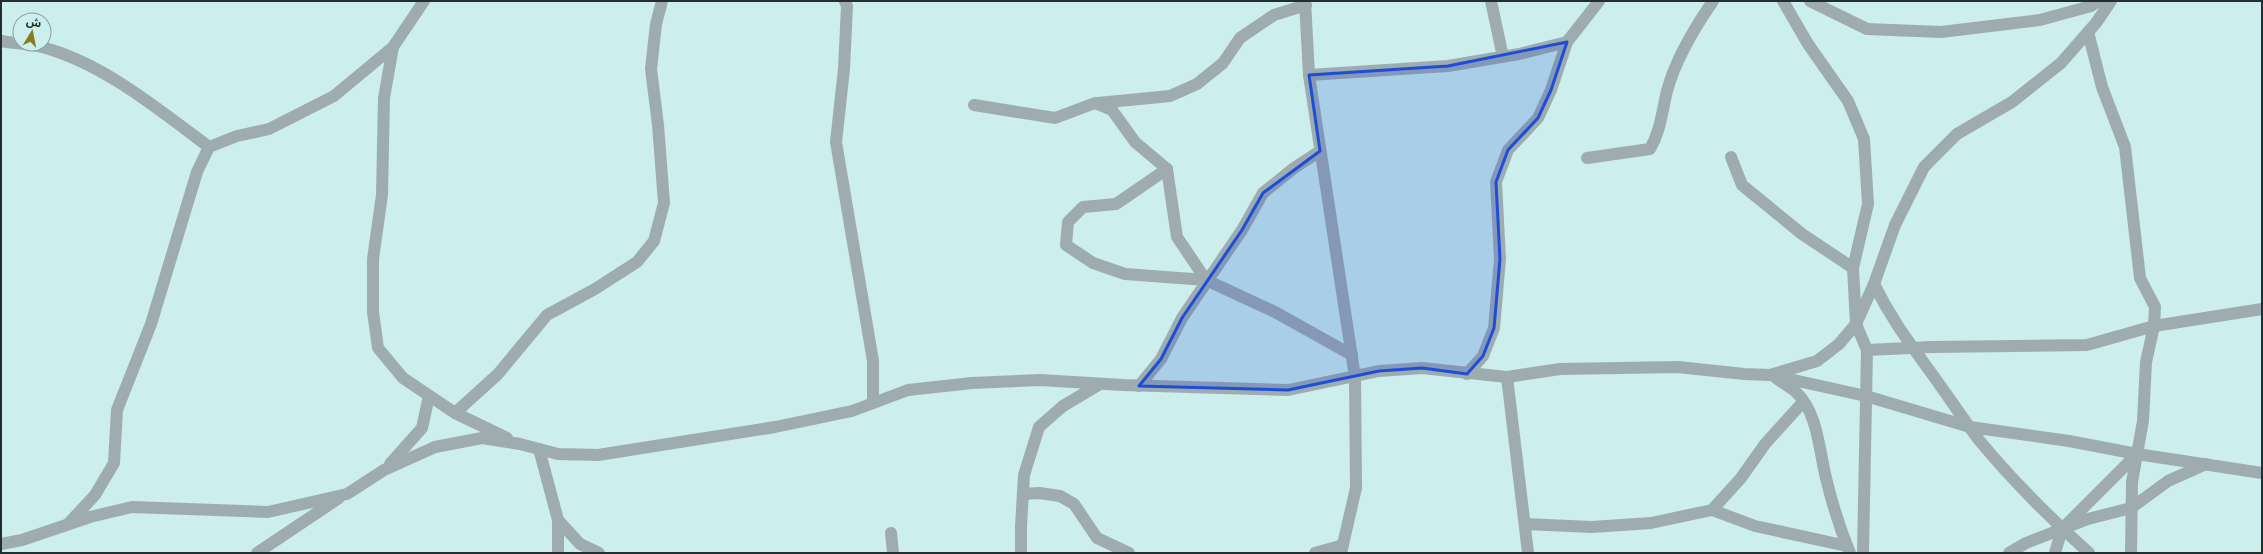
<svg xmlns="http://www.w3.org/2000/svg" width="2263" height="554" font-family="'PT Sans Narrow','Noto Sans Arabic',sans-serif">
<rect width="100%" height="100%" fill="#cceeec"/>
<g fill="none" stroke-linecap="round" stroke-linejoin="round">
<g stroke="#9facaf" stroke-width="12">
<path d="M845 1 847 6 844 69 836 142 873 361V403"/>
<path d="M1305 1 1309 75 1355 377 1356 488 1341 553"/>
<path d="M1491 1 1503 57"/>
<path d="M1783 1 1808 44 1848 101 1864 139 1868 204 1853 268 1856 324 1867 350 1863 553"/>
<path d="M1810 1 1867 29 1941 32 2040 20 2091 6 2099 1"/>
<path d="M2088 32 2102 87 2125 147 2140 278 2155 307 2154 326 2146 362 2143 421 2132 482 2131 553"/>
<path d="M1 41C17 44 36 44 52 50 109 68 162 112 209 147"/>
<path d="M393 47 384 98 382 195 373 259V312L378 348 403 378 455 413 507 438"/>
<path d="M1309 75 1448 66 1519 54 1567 42"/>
<path d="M1098 103 1170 96 1197 84 1223 63 1240 38 1274 15 1306 5"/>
<path d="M974 105 1055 118 1095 103 1112 110 1135 142 1167 169 1177 237 1206 280"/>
<path d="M1731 157 1742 185 1802 234 1853 268"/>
<path d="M1587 158 1650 149C1661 130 1662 111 1667 91 1675 61 1695 27 1713 1"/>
<path d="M1167 169 1116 204 1083 207 1068 222 1066 245 1093 263 1125 274 1206 280 1275 312 1352 355"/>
<path d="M1874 284C1894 325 1916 351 1942 388 1954 405 1966 423 1979 440 2012 480 2050 518 2089 553"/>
<path d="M1867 350 1931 347 2087 345 2154 326 2262 309"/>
<path d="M1467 374 1483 356 1494 328 1500 259 1496 182 1508 150 1538 118 1551 90 1567 42 1599 1"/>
<path d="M1771 375 1866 396 1970 427 2069 441 2137 454 2262 473"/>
<path d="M1507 377 1528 553"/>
<path d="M1776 378C1782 383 1791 387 1796 392 1818 413 1819 450 1826 478 1832 503 1840 529 1850 553"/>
<path d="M1139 386 1161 359 1182 318 1242 230 1263 193 1294 168 1320 151"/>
<path d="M455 413 498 374 547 315 595 289 637 262 654 241 664 203 658 125 651 69 656 24 662 1"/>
<path d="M539 449 558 520V553"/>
<path d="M390 464 422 428 429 396"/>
<path d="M1023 494 1039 493 1060 496 1074 504 1097 538 1129 553"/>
<path d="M1712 510 1755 526 1847 546"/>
<path d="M558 520 580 544 599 553"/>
<path d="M69 523 95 495 114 463 117 410 151 324 197 172 209 147 237 136 269 129 334 96 393 47 424 1"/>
<path d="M1525 524 1592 527 1651 523 1712 510 1741 478 1765 444 1803 402"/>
<path d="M891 533 893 553"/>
<path d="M1 544 22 540 90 517 132 507 268 512 347 494 384 470 435 447 482 438 520 444 558 454 598 455 775 427 852 411 908 390 972 383 1040 380 1123 385 1288 390 1379 371 1422 368 1507 377 1560 369 1678 367 1744 374 1770 375 1817 361 1839 344 1856 324 1874 284 1895 225 1924 167 1957 134 2012 102 2061 63 2096 23 2111 1"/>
<path d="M257 553 339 498"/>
<path d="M1021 553V526L1024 475 1039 427 1063 406 1100 384"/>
<path d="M1315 553 1343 545"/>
<path d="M2009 553 2026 543 2088 519 2131 508 2168 481 2206 464"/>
<path d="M2055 553 2062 529 2137 454"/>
</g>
</g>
<path fill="#1d4ed8" fill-opacity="0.2" stroke="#1d4ed8" stroke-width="3" stroke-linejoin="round" d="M1567 42 1551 90 1538 118 1508 150 1496 182 1500 259 1494 328 1483 356 1467 374 1422 368 1379 371 1288 390 1139 386 1161 359 1182 318 1242 230 1263 193 1320 151 1309 75 1448 66Z"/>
<rect width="2263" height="554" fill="none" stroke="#222f2e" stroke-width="4"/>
<g transform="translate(32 32) rotate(10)"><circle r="19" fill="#cceeec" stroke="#88a2a0"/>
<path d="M0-3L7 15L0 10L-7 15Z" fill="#8c791e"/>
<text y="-6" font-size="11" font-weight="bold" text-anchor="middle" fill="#222f2e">ش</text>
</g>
</svg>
